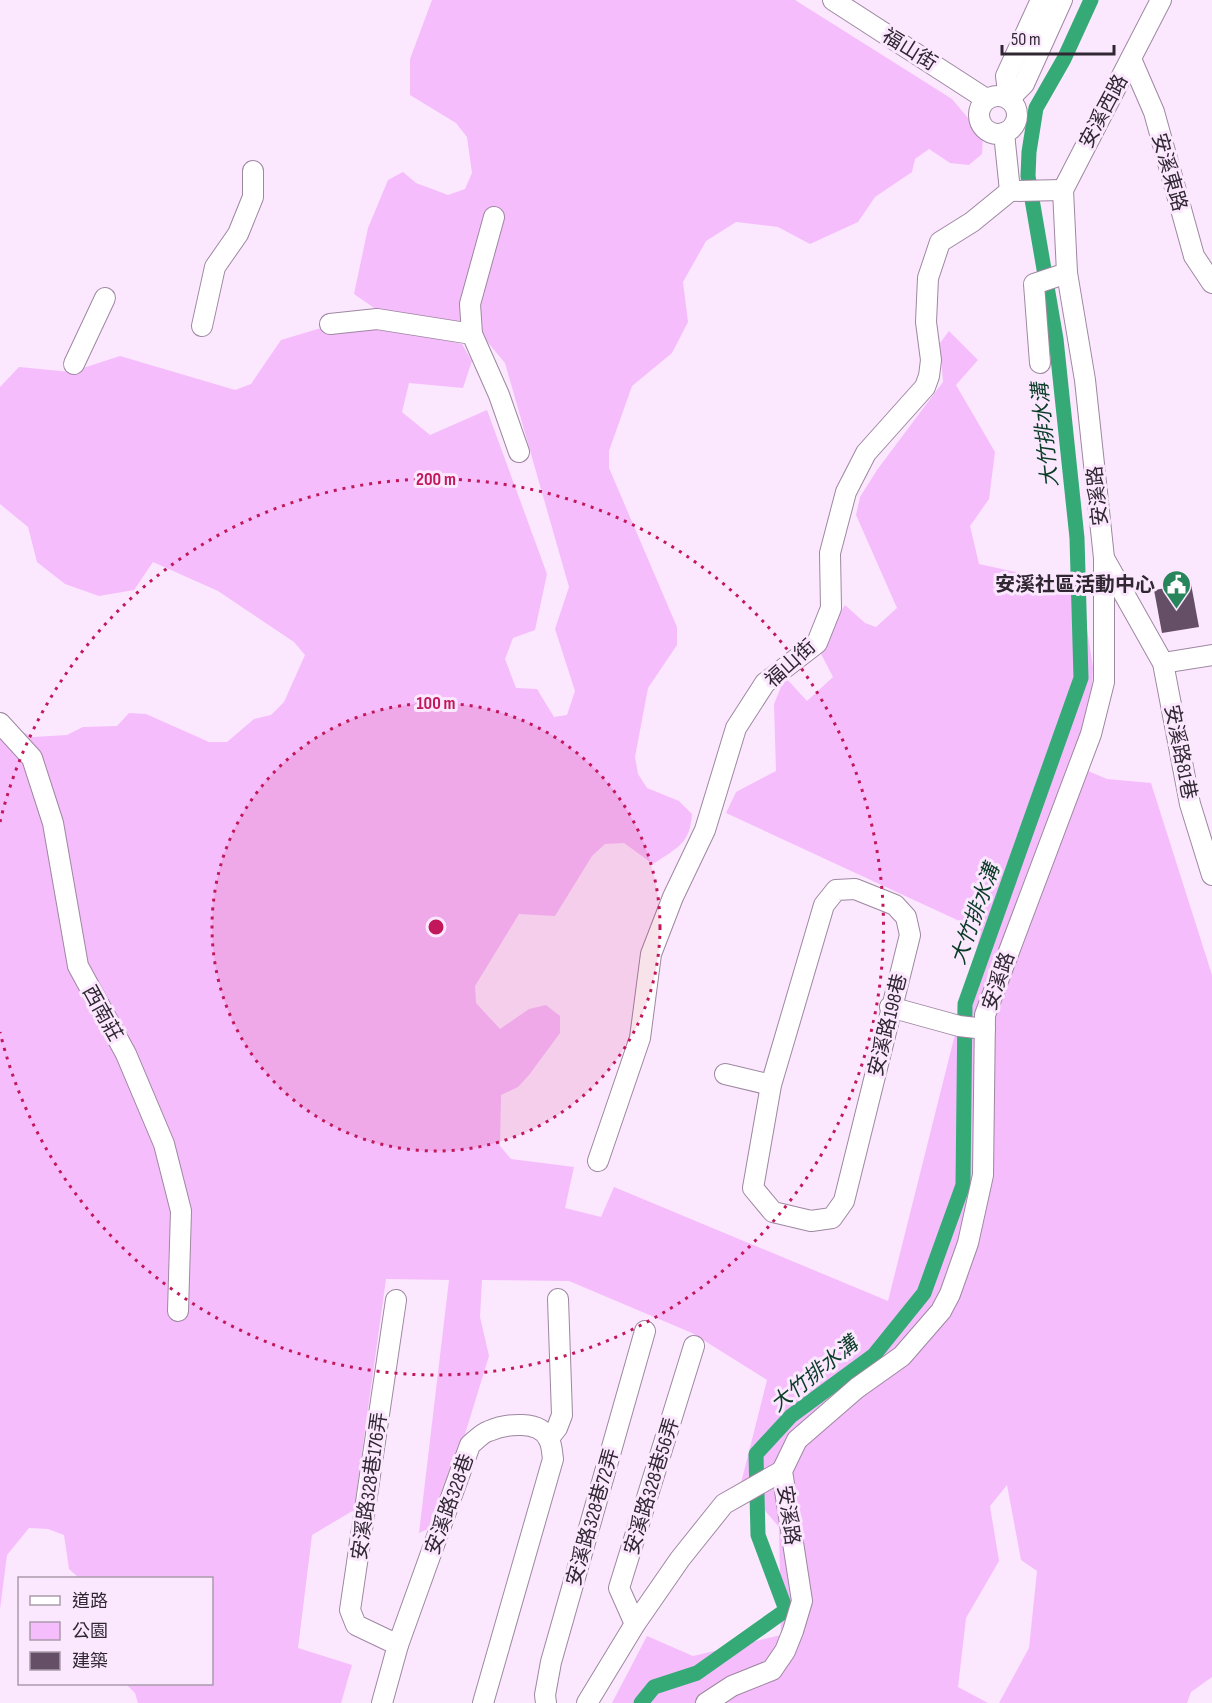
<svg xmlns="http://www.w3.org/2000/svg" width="1212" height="1703" font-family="'Sofia Sans Condensed','Noto Sans TC',sans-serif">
<rect width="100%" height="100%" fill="#fbe8fe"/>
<path fill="#f5bdfc" d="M432 0H795L952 99 983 136 982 154 969 165 950 163 929 149 915 159 912 172 875 197 858 222 810 244 778 227 736 222 706 241 683 282 688 322 672 353 632 386 609 451V468L677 627V645L648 688 635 757 638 774 647 788 679 801 692 814C690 844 677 848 653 864L624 843 605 844 592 856 555 916 519 914 475 986 476 1003 500 1029 529 1009 546 1005 560 1016V1033L529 1075 518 1087 501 1095 500 1146 511 1159 574 1167 565 1208 601 1217 614 1187 888 1301 981 931 726 813 736 792 776 771 774 704 785 677 807 701 833 677 818 648 845 605 865 623 876 627 897 608 856 515 860 497 877 470 943 382 940 343 949 331 978 360 956 385 995 452 989 499 970 526 979 564 1043 578 1078 574 1093 667 1091 718 1081 768 1107 779 1151 783 1212 975V1677L1191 1692 1187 1703H999L1029 1648 1037 1571 1021 1560 1007 1485 990 1506 999 1561 966 1618 958 1687 988 1703H612L647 1636 693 1656 781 1635 779 1527 741 1483 767 1380 692 1333 569 1281 482 1280 480 1317 489 1356 437 1525 419 1533 449 1280 386 1279 354 1510 312 1535 298 1648 352 1665 341 1703H138L135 1693 126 1684H212V1578H79L69 1569 64 1535 48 1529 29 1528 7 1555 0 1609V721L33 737 67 735 83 727 117 726 129 713 146 714 209 742H227L254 719 271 715 284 702 305 655 294 642 218 591 153 562 134 590 99 596 65 584 37 562 28 527 0 504V387L19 367 71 372 120 356 235 390 251 384 281 340 331 325 367 324 462 344 472 361 463 388 409 383 402 412 430 435 487 410 547 574 535 630 513 638 505 659 516 688 537 689 554 717 567 715 575 691 555 629 569 587 505 363 475 327 380 312 354 294 368 228 388 180 403 172 416 183 448 195 465 189 472 173 467 137 456 123 410 95V59Z"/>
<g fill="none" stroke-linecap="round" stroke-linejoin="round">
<path stroke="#35aa77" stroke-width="15" d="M641 1703 654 1687 697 1673 786 1610 758 1535 756 1454 791 1416 874 1355 924 1293 963 1185 965 1004 1081 678 1077 538 1056 339 1028 176 1029 152 1036 108 1064 59 1091 0"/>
</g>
<path fill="#644f66" d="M1191 584 1199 627 1162 633 1154 590Z"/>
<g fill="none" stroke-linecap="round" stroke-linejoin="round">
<defs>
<g id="minor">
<path d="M833 0 986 99"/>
<path d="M1131 59 1154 112 1194 256 1212 283"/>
<circle cx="998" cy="115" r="19"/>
<path d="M1009 99 1024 84 1062 0"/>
<path d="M1009 99 1006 76 1041 0"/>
<path d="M1004 133 1010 191"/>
<path d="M1010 191 1063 190"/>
<path d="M330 324 377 319 472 334 499 395 519 452"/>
<path d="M202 326 215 267 238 234 253 197V171"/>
<path d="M472 334 470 304 494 217"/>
<path d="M1040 363 1034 284 1067 273"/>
<path d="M74 364 105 298"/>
<path d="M1105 560 1163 663 1190 804 1212 875"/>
<path d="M1163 663 1212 655"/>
<path d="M0 723 32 758 53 823 78 966 126 1054 164 1144 181 1211 178 1311"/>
<path d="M890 1007 959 1026 985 1029"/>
<path d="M725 1074 771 1085 753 1188 773 1212 811 1221 832 1218 844 1201 910 935 906 917 895 905 855 889 836 890 824 905 771 1085"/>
<path d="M598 1161 640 1038 651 954 673 897 705 830 736 728 765 683 817 643 831 608 830 553 846 492 866 453 925 387 929 376 931 360 926 322 928 278 940 242 972 222 1010 191"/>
<path d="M396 1300 350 1610 356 1625 398 1645"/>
<path d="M549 1438 557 1428 562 1415 558 1299"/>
<path d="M635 1624 619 1588 694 1346"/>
<path d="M382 1703 398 1645 470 1445C476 1440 482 1433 489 1431 505 1424 541 1419 549 1440 552 1445 552 1453 553 1459L483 1703"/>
<path d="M546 1703 545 1695 551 1662 645 1331"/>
<path d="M587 1703 635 1624 680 1559 724 1504 782 1471"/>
<path d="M706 1703 732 1686 772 1670 785 1651 793 1631 802 1601 782 1471 797 1440 857 1388 902 1356 941 1311 950 1294 968 1243 983 1175 985 1015 1091 734 1104 682V558L1085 380 1067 273 1063 190 1161 0"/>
</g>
</defs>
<use href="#minor" stroke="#9e87a1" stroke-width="22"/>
<use href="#minor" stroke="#fff" stroke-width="20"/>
</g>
<circle cx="436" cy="927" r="224" fill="#c2185b" fill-opacity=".12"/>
<g fill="none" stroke="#c2185b" stroke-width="3" stroke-dasharray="3 6">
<circle cx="436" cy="927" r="224"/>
<path d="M0 822A448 448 0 1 1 0 1032"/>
</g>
<defs>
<symbol id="civic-pin" viewBox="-11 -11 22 30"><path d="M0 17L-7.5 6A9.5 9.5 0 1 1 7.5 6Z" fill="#27855c" stroke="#fbe8fe"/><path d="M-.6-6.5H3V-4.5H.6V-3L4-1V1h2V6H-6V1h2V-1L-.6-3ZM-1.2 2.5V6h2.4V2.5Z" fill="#fff"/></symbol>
</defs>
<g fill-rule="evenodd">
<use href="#civic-pin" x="1160" y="568" width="33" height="45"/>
</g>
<g text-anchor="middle" stroke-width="6" stroke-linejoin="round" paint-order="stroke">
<g font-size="20" fill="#302732" stroke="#fbe8fe">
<text transform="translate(910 49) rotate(32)" y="7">福山街</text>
<text transform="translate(1103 111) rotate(-62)" y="7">安溪西路</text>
<text transform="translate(1170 172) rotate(74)" y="7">安溪東路</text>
<text transform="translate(1097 496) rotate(-96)" y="7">安溪路</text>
<text transform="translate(790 663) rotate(-42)" y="7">福山街</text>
<text transform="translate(1181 752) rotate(79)" y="7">安溪路81巷</text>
<text transform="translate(998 981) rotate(-71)" y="7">安溪路</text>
<text transform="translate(103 1013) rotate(61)" y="7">西南莊</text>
<text transform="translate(887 1025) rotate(-76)" y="7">安溪路198巷</text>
<text transform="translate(369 1486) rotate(-82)" y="7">安溪路328巷176弄</text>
<text transform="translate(651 1486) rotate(-73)" y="7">安溪路328巷56弄</text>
<text transform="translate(449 1504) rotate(-70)" y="7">安溪路328巷</text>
<text transform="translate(789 1515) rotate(82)" y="7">安溪路</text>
<text transform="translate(592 1517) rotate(-74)" y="7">安溪路328巷72弄</text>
</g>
<g font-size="20" font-weight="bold" fill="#302732" stroke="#fbe8fe" text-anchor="end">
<text x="1155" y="591">安溪社區活動中心</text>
</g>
<g font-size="21" font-style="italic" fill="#093b26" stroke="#fbe8fe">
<text transform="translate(1045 435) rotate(-96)" y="7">大竹排水溝</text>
<text transform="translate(975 914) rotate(-70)" y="7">大竹排水溝</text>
<text transform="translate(814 1374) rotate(-39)" y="7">大竹排水溝</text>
</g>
</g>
<circle cx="436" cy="927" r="9" fill="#c2185b" stroke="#fbe8fe" stroke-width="3"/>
<g font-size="18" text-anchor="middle" font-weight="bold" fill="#c2185b" stroke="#fbe8fe" stroke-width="6" stroke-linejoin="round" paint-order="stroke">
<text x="436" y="485">200 m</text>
<text x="436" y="709">100 m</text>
</g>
<rect x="18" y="1577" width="195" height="108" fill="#fbe8fe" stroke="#aa9bac" stroke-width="1.5"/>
<rect x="30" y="1596" width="30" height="9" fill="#ffffff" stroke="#aa9bac" stroke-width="1.5"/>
<text x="72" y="1607" font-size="18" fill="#302732">道路</text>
<rect x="30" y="1622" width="30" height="18" fill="#f5bdfc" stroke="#aa9bac" stroke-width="1.5"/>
<text x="72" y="1637" font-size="18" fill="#302732">公園</text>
<rect x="30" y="1652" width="30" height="18" fill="#644f66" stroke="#aa9bac" stroke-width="1.5"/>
<text x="72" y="1667" font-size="18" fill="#302732">建築</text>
<path d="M1002 45v9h112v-9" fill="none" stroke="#302732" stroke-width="3"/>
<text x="1011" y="45" font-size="18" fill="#302732" stroke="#fbe8fe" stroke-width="4.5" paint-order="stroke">50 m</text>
</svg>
